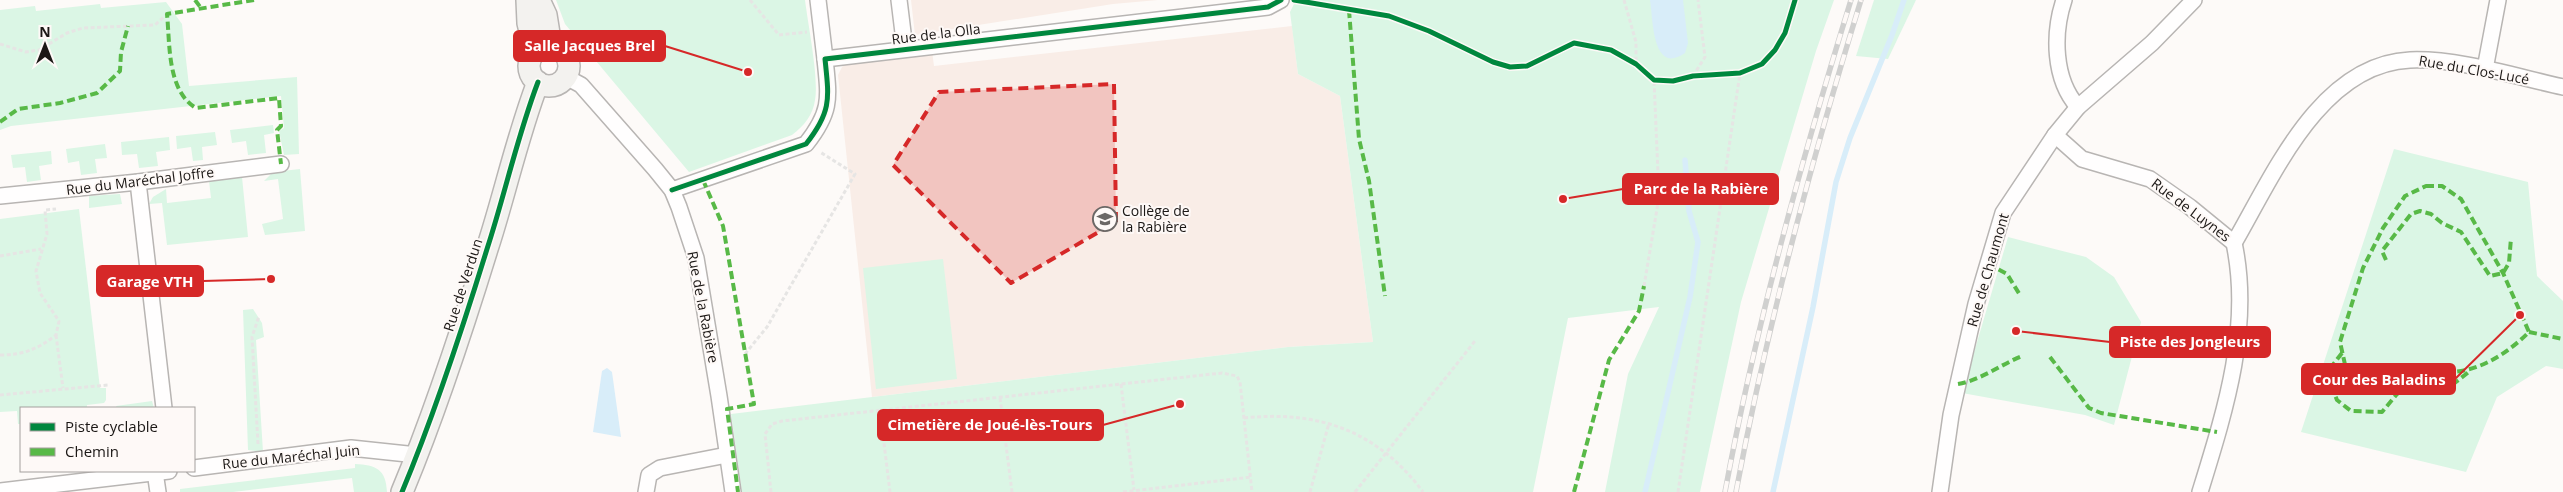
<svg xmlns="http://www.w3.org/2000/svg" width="2563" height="492" font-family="'Open Sans',sans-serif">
<rect width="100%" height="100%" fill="#fdfaf8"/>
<g fill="#f9ede7">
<path d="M911 0H1158L1113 4 915 35Z"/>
<path d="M1292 26 1298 74 1340 96 1373 342 1288 347 872 397 838 75 842 67 845 64 932 51 934 66Z"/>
</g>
<g fill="#dbf6e5">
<path d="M556 0H805C808 25 819 78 815 100 813 115 804 126 792 135L689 172 565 24Z"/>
<path d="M1296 0H1834L1816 51 1741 302 1700 492H1605L1628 374 1659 307 1568 318 1533 492H742L731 414 1288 347 1373 342 1340 96 1298 74 1290 12Z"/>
<path d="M1874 0H1916L1888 59 1856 56Z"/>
<path d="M166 2 182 24 189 86 297 77 299 154 284 155 279 131 284 128 281 96 11 126 0 130V10L35 6 36 11 100 4 101 8Z"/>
<path d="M273 125 274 133 264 135 266 153 248 155 246 141 232 143 230 130Z"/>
<path d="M215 132 217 145 202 147 203 160 193 161 191 147 177 149 176 136Z"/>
<path d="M169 137 170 150 156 152 158 166 139 168 137 154 122 155 121 142Z"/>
<path d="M105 144 107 158 95 159 97 173 81 175 79 161 68 163 66 149Z"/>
<path d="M2394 149 2528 182 2537 276 2563 301V369L2546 366 2497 397 2466 472 2301 432Z"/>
<path d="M51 151 52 164 39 166 41 180 27 182 25 167 13 168 11 155Z"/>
<path d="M300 169 305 231 265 235 262 224 283 219 278 179 264 181 273 172Z"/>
<path d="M242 177 248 237 167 245 162 203 149 204 153 197 166 189 167 203 211 198 209 181Z"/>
<path d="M120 194 122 204 89 208V196Z"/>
<path d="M79 209 100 388H106V400L104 403 87 405V408H21V424H18L17 411 0 412V219Z"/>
<path d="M2008 237 2086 257 2114 277 2141 322 2114 425 2085 415 1962 393Z"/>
<path d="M943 259 957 379 876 389 863 268Z"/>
<path d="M253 309 262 323 264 337 256 340 263 452 248 450 243 310Z"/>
<path d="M152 401 154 408H117L116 406Z"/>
<path d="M355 464C376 465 386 469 387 492H354L352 478 233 492H180V489L355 468Z"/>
</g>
<g fill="#d8edf9">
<path d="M1650 0H1683L1688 43 1685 53C1652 76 1653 19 1650 0Z"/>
<path d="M607 368 612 372 621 437 593 432 602 371Z"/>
</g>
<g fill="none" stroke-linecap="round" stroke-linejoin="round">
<g stroke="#d8edf9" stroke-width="5.5">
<path d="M1645 492 1690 297 1698 242 1689 211 1685 160"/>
<path d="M1773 492 1813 307 1836 182 1850 138 1892 35 1904 0"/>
</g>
<defs>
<g id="minor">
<path d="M818 0 825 59"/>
<path d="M899 0 905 49"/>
<path d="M2064 0C2053 33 2053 79 2078 107"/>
<path d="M2485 69 2498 0"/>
<path d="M566 77 581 85 655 169 672 190 679 207 696 258 719 396 733 492"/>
<path d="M2055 135 2082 159 2150 179 2190 207 2234 243C2252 327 2225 411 2200 492"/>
<path d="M138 182 164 408"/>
<path d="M672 190 806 144C832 111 829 98 825 59L1268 7 1281 0"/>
<path d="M0 196 138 182 281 164"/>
<path d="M2234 243C2273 176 2320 64 2410 60 2457 58 2517 77 2563 87"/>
<path d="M194 468 351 448 417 455"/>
<path d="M155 472 158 492"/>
<path d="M0 491 169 471"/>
<path d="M646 492 649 475 660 468 727 455"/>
<path d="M1940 492 1951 415 1976 304 2003 213 2055 135 2078 107 2152 43 2194 0"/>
</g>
<g id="secondary">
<path d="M527 0 528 23 535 52"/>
<path d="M539 0 546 15 551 46"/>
<circle cx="549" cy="66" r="20"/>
<path d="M402 492C435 413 462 330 487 249 505 194 517 137 538 82"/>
</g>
</defs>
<use href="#minor" stroke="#b8b5b3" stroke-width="18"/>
<use href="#secondary" stroke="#b8b5b3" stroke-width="24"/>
<g stroke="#e6e5e4" stroke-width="3" stroke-dasharray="4 2.5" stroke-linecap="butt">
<path d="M750 0 779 35 807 32"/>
<path d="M1624 0 1636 42V64"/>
<path d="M0 44 26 52 39 50 67 33 83 28 155 25 167 14"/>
<path d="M1693 76 1705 57 1698 0"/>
<path d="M0 256 41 249"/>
<path d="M1644 286 1659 197 1654 80"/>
<path d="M56 335 63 388"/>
<path d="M745 354 767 327 855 174 820 152"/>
<path d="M0 355C23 355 38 349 56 335L59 321 40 293 36 271 47 234 45 210 56 209"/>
<path d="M1121 384 1134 490"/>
<path d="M0 395 108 385"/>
<path d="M1000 398 1012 492"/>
<path d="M880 411 890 492"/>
<path d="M1244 418C1318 410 1378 431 1423 492"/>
<path d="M258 444 252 337 259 316"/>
<path d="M771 492 765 434 772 424 782 421 1222 373 1237 376 1240 382 1252 492"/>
<path d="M1123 492 1251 477"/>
<path d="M1310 492 1329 423"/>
<path d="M1355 492 1475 341"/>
<path d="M1678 492 1740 73"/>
</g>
<use href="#minor" stroke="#fffefe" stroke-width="15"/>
<use href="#secondary" stroke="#f3f2ef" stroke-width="21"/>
<defs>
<g id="rail">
<path d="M1725 492C1756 325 1801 162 1851 0"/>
<path d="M1736 492C1767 326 1811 162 1861 0"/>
</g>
</defs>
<use href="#rail" stroke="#d0d0cf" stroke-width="5.5"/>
<use href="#rail" stroke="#fef9f7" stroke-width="4" stroke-dasharray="11" stroke-linecap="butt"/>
<g stroke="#58b947" stroke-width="4" stroke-dasharray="8 4" stroke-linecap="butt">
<path d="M195 0 201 8"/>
<path d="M254 0 167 14C170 44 167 91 196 108L279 98 281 126 277 130 281 164"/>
<path d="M1349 10 1359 139 1369 181 1385 296"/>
<path d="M0 122 18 109 60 103 97 93 120 71 121 52 128 26"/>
<path d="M703 180 723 226 754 404 727 409 738 492"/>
<path d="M2426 186H2442L2461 199 2503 273 2529 332C2509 352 2482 370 2453 372 2446 372 2438 367 2431 368 2418 371 2407 386 2397 394L2370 390 2354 385 2346 369 2340 342 2363 268 2383 228 2405 196Z"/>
<path d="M2386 260 2382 251 2411 214 2420 211 2431 214 2442 223 2461 232 2490 276 2503 273 2509 263 2511 238"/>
<path d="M1988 264 2007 274 2020 295"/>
<path d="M2529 332 2563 339"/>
<path d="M2342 353 2332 366 2331 385 2337 400 2351 411 2382 412 2397 394"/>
<path d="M2050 357 2089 408 2101 413 2217 432"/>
<path d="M1958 384C1981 380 2000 365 2022 356"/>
<path d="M2452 385 2470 371"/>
<path d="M1574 492 1609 360 1639 311 1644 286"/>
</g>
<defs>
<g id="cycleway">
<path d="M1294 0 1389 16 1429 31 1493 62 1510 67 1527 66 1574 43 1611 50 1636 64 1654 80 1673 81 1693 76 1740 73 1762 64 1775 50 1785 33 1795 0"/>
<path d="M672 190 806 144C832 111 829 98 825 59L1268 7 1281 0"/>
<path d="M402 492C435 413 462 330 487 249 505 194 517 137 538 82"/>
</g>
</defs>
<use href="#cycleway" stroke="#fef9f7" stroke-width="8"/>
<use href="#cycleway" stroke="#00873e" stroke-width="5"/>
</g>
<path fill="#d62828" fill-opacity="0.2" stroke="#d62828" stroke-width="4" stroke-dasharray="10 6" stroke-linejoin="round" d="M1114 84 1116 222 1011 283 893 165 939 92Z"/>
<defs>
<symbol id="school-ring" viewBox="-11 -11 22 22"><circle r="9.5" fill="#fef9f7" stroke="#6b6765" stroke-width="1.5"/><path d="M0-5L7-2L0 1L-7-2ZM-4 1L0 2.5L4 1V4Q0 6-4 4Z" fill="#6b6765"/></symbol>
</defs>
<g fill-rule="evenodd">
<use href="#school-ring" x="1091" y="205" width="28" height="28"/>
</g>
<g text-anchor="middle" stroke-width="4" stroke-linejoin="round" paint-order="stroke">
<g font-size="14" fill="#1c1816" stroke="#fef9f7">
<text transform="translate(936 34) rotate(-7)" y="5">Rue de la Olla</text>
<text transform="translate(2474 70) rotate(10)" y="5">Rue du Clos-Lucé</text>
<text transform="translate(140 181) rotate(-7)" y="5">Rue du Maréchal Joffre</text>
<text transform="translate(2191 210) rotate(37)" y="5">Rue de Luynes</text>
<text transform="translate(1988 270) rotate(-74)" y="5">Rue de Chaumont</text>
<text transform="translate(463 285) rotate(-72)" y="5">Rue de Verdun</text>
<text transform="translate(703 307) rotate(79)" y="5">Rue de la Rabière</text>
<text transform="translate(291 457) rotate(-6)" y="5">Rue du Maréchal Juin</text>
</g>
<g font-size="14" fill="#1c1816" stroke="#fef9f7" text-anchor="start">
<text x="1122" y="216">Collège de<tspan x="1122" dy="16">la Rabière</tspan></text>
</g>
</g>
<path fill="none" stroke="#d62828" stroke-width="2" d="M748 72L665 46M1563 199L1623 189M271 279L203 281M2016 331L2110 342M2520 315L2455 379M1180 404L1103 425"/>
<g fill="#d62828" stroke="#fef9f7" stroke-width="2">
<circle cx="748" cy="72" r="5"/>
<circle cx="1563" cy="199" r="5"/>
<circle cx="271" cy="279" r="5"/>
<circle cx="2016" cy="331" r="5"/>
<circle cx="2520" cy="315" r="5"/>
<circle cx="1180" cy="404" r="5"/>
</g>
<g fill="#d62828" stroke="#d62828" stroke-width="2">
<rect x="514" y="31" width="151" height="30" rx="5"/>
<rect x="1623" y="174" width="155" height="30" rx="5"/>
<rect x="97" y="266" width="106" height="30" rx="5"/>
<rect x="2110" y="327" width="160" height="30" rx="5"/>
<rect x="2302" y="364" width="153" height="30" rx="5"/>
<rect x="878" y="410" width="225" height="30" rx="5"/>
</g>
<g font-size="15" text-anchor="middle" font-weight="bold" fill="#fff">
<text x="590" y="51">Salle Jacques Brel</text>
<text x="1701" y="194">Parc de la Rabière</text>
<text x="150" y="287">Garage VTH</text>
<text x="2190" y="347">Piste des Jongleurs</text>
<text x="2379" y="385">Cour des Baladins</text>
<text x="990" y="430">Cimetière de Joué-lès-Tours</text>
</g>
<rect x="20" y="407" width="175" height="65" fill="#fef9f7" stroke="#a49f9d"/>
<rect x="30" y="423" width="25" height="8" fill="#00873e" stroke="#a49f9d"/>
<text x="65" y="432" font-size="15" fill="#1c1816">Piste cyclable</text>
<rect x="30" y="448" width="25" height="8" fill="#58b947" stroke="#a49f9d"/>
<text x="65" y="457" font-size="15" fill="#1c1816">Chemin</text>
<g transform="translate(45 45)" stroke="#fef9f7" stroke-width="4" paint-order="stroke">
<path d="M0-4L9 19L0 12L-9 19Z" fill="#1c1816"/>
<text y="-8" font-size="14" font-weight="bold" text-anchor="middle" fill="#1c1816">N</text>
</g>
</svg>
